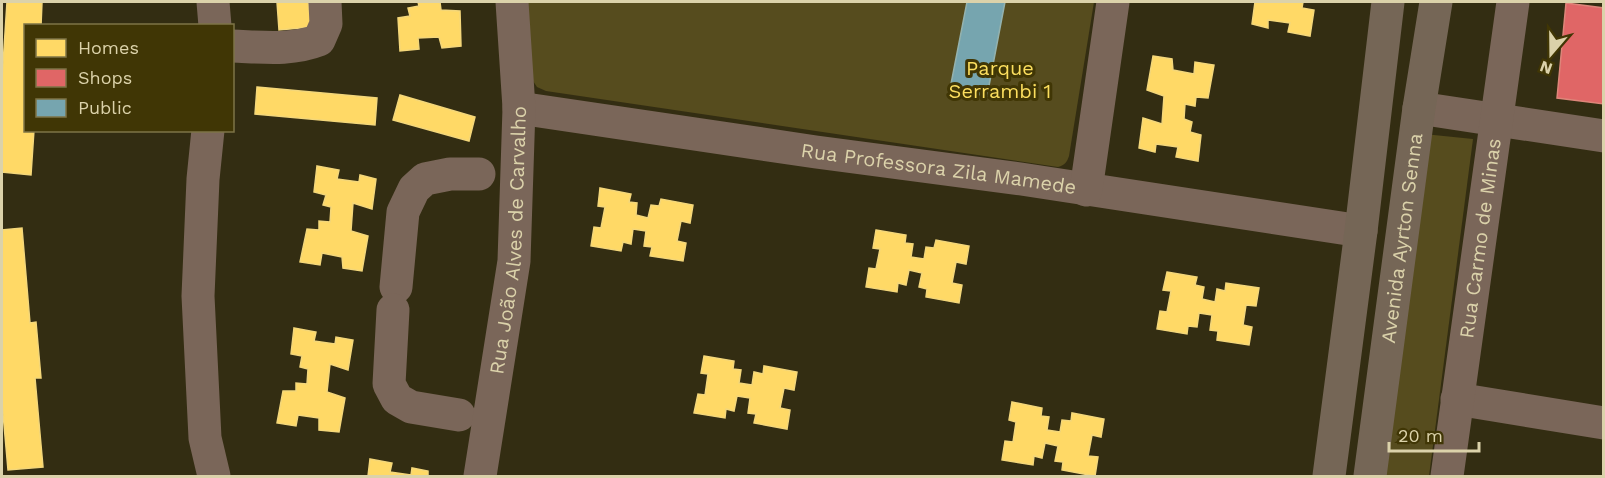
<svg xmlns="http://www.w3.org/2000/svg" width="1605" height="478" font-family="'Work Sans',sans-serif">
<rect width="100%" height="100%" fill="#332d12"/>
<g fill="#564c1e">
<path d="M524 2H1094L1069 156C1067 162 1065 165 1058 167L546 91 537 87 533 81Z"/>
<path d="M1424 134 1473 139 1429 476H1382Z"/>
</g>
<g fill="#ffd966" stroke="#f4d77a" stroke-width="1.5">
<path d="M7 2H42L41 26H26V130H34L31 175 2 172V80Z"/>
<path d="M277 2H308L311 27 279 30Z"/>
<path d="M418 2H440L441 10 460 11 461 46 442 48 439 37 418 38 419 49 400 51 398 18 410 16 408 8 419 6Z"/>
<path d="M1255 2H1303L1302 8 1314 10 1310 36 1288 32 1290 23 1268 20V28L1252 24Z"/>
<path d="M1153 56 1172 59 1173 70 1194 74 1195 62 1214 65 1208 98 1196 97 1195 106 1185 104 1184 119 1192 122 1190 132 1201 135 1198 161 1176 157 1178 147 1156 144 1155 152 1139 148 1143 118 1162 124 1164 96 1147 90Z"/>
<path d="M257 87 377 98 375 125 255 114Z"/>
<path d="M400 95 475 117 469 141 393 120Z"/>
<path d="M317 166 339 170 337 179 359 182 360 175 376 179 372 209 353 203 351 231 368 236 362 271 343 268 342 257 322 253 320 265 300 262 307 229 319 230V221L330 222 331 207 323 205 326 195 314 192Z"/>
<path d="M600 188 631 194 629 202 637 203 636 215 648 218 651 205 659 206 661 199 693 205 690 223 681 221 677 241 686 243 683 261 650 256 652 247 644 246 646 231 633 229 631 244 623 242 621 251 591 246 594 227 601 228 605 207 598 206Z"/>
<path d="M22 228 30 323 36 322 41 378H35L43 467 8 470 2 402V230Z"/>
<path d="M876 230 906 235 905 243 913 244 911 257 924 259 926 247 934 248 936 240 969 246 966 264 956 262 952 283 962 285 959 303 926 297 927 289 919 287 922 273 909 270 906 285 898 283 897 292 866 287 869 268 876 269 880 249 873 248Z"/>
<path d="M1167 272 1197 277 1195 285 1204 287 1202 299 1215 302 1217 289 1225 291 1226 283 1259 288 1256 306 1246 305 1243 325 1252 327 1249 345 1217 340 1218 331 1210 330 1212 315 1199 313 1197 327 1188 326 1187 334 1157 329 1160 311 1167 312 1171 291 1163 290Z"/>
<path d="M294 328 316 332 314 341 335 344 336 337 353 340 348 370 330 364 327 392 345 398 339 432 319 430V418L298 415 296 426 277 423 283 391H296V383L307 384 308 369 300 367 302 356 291 354Z"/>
<path d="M704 356 734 361 733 369 741 370 739 383 752 385 754 372 763 374 764 366 797 372 794 390 784 388 780 408 790 410 787 429 754 423 756 414 748 413 750 398 737 396 734 411 726 409 725 418 694 413 698 394 705 395 708 374 701 373Z"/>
<path d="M1012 402 1042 408 1041 416 1049 417 1047 430 1060 432 1062 420 1071 421 1072 413 1104 419 1101 437 1092 435 1088 456 1098 457 1095 476 1062 470 1063 462 1055 461 1058 446 1045 443 1042 458 1034 456 1033 465 1002 460 1005 441 1013 442 1016 422 1009 420Z"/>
<path d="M370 459 392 463 390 472 411 475 412 468 428 471V476H368Z"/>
</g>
<path fill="#e06666" stroke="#de867a" stroke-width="1.5" d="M1566 3 1604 8V104L1557 98Z"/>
<path fill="#76a5af" stroke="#94b2ae" stroke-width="1.5" d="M967 2H1005L987 96 950 89Z"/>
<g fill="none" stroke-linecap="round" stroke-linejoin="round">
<g stroke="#7a6659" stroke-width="33">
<path d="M213 2 215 26"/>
<path d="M232 46C262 47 291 51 319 40L326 24 325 2"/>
<path id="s1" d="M519 108 816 152 1021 179 1361 231"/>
<path d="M1419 108 1604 136"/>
<path d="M208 130 203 179 198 296 205 438 214 476"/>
<path d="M1086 190 1113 2"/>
<path d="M396 287 403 212 414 189 425 179 450 174H479"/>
<path d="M393 310 389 384 397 399 411 407 459 415"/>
<path d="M1457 399 1604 423"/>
<path id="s2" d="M480 476 514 261 519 108 512 2"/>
<path id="s3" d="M1447 476 1513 2"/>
</g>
<g stroke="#756656" stroke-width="33">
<path d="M1329 476 1361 231 1388 2"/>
<path id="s4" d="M1370 476 1419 108 1436 2"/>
</g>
</g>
<g text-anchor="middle" stroke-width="6" stroke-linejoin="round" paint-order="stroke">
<g font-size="20" fill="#fbde5e" stroke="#403605">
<text x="1000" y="75">Parque<tspan x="1000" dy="23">Serrambi 1</tspan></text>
</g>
<g font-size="20" fill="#dbd2aa" stroke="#403605">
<text dy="7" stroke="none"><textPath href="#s1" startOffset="424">Rua Professora Zila Mamede</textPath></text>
<text dy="7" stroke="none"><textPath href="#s2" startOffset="238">Rua João Alves de Carvalho</textPath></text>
<text dy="7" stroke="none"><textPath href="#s4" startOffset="240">Avenida Ayrton Senna</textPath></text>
<text dy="7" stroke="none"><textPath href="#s3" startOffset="240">Rua Carmo de Minas</textPath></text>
</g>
</g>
<rect width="1605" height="478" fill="none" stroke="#dbd2aa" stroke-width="6"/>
<rect x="24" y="24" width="210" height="108" fill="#403605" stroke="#7e7447" stroke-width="1.5"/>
<rect x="36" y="39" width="30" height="18" fill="#ffd966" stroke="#7e7447" stroke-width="1.5"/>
<text x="78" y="54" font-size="18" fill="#dbd2aa">Homes</text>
<rect x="36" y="69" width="30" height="18" fill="#e06666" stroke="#7e7447" stroke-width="1.5"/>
<text x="78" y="84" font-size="18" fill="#dbd2aa">Shops</text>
<rect x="36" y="99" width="30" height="18" fill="#76a5af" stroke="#7e7447" stroke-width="1.5"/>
<text x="78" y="114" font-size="18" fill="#dbd2aa">Public</text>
<g transform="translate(1551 54) rotate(200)" stroke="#403605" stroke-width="4.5" paint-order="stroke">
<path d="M0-4.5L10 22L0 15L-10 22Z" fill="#dbd2aa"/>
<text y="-9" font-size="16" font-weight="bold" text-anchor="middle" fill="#dbd2aa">N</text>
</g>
<path d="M1389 442v9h90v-9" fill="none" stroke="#dbd2aa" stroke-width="3"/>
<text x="1398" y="442" font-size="18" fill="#dbd2aa" stroke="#403605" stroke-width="4.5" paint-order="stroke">20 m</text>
</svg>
